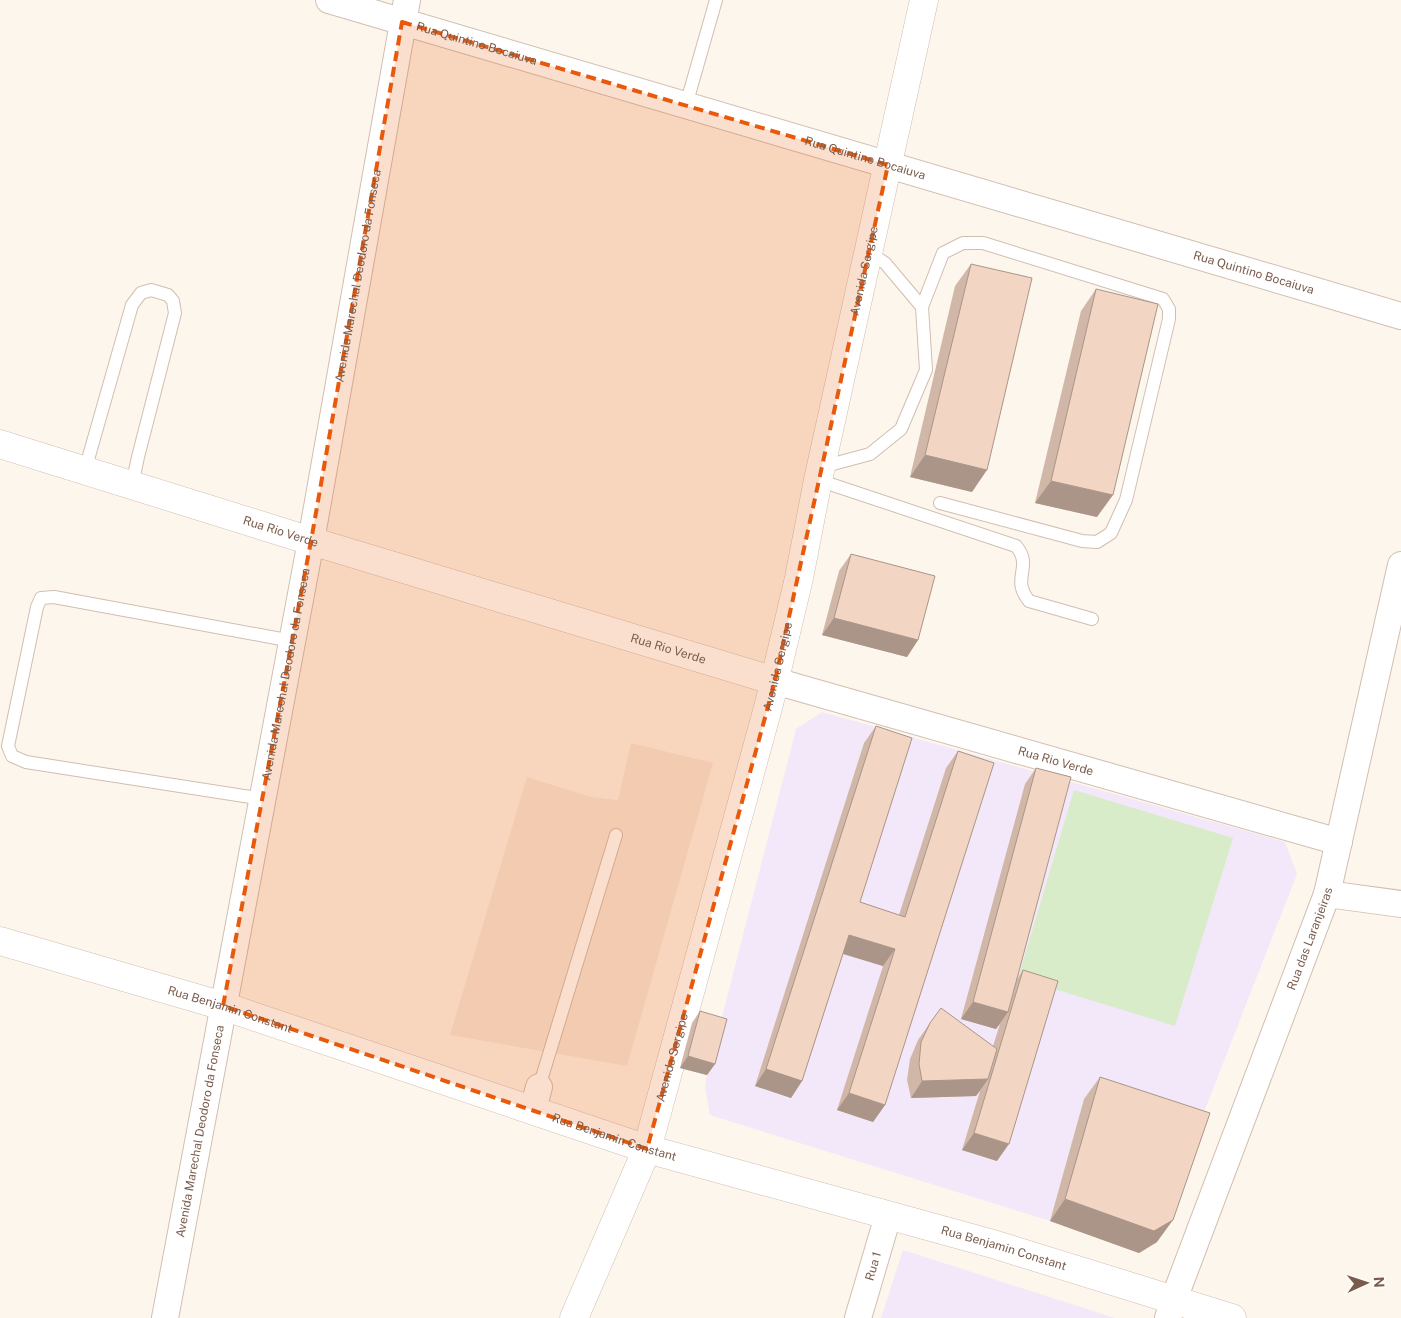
<svg xmlns="http://www.w3.org/2000/svg" width="1401" height="1318" font-family="'Public Sans',sans-serif">
<rect width="100%" height="100%" fill="#fdf6ec"/>
<path fill="#f5e8da" d="M631 743 713 763 627 1066 450 1035 527 777 591 797 618 800Z"/>
<g fill="#f3e8fa">
<path d="M822 712 1285 842 1297 874 1195 1135 1084 1099 1050 1221 710 1115 705 1086 707 1075 796 729Z"/>
<path d="M903 1250 984 1276 1115 1318H881Z"/>
</g>
<path fill="#d8ecc9" d="M1074 790 1233 838 1175 1026 1018 978Z"/>
<g fill="none" stroke-linecap="round" stroke-linejoin="round">
<defs>
<g id="service">
<path d="M686 105 716 0"/>
<path d="M922 307 943 253 963 243H983L1163 299 1169 309V319L1126 500 1111 533 1097 542 1082 541 940 503"/>
<path d="M822 467 870 454 901 429 926 370 922 307 885 263 869 253"/>
<path d="M85 470 132 305 141 293 151 290 168 295 173 301 175 313 138 457 132 485"/>
<path d="M818 480 1016 546C1034 567 1010 578 1029 601L1092 619"/>
<path d="M263 799 26 762 12 756 8 746 37 607 41 598 54 597 292 641"/>
<path d="M539 1087 616 835"/>
</g>
<g id="minor">
<path id="s1" d="M329 0 1401 316"/>
<path id="s2" d="M775 681 1339 842"/>
<path d="M1327 894 1401 904"/>
<path d="M533 1110 539 1087"/>
<path id="s3" d="M165 1318 311 541 407 0"/>
<path id="s4" d="M858 1318 888 1216"/>
<path id="s5" d="M1168 1318 1174 1299 1327 894 1401 565"/>
</g>
<g id="tertiary">
<path id="s6" d="M0 444 311 541 775 681"/>
<path id="s7" d="M0 941 223 1006 647 1149 993 1244 1232 1318"/>
<path id="s8" d="M574 1318 647 1149 769 704 799 578 818 480 924 0"/>
</g>
</defs>
<use href="#service" stroke="#d1beb0" stroke-width="14"/>
<use href="#minor" stroke="#d1beb0" stroke-width="28"/>
<use href="#tertiary" stroke="#d1beb0" stroke-width="29"/>
<use href="#service" stroke="#fff" stroke-width="12"/>
<use href="#minor" stroke="#fff" stroke-width="26"/>
<use href="#tertiary" stroke="#fff" stroke-width="28"/>
</g>
<g fill="#d1b7a8">
<path d="M971 264 972 492 910 477 955 286Z"/>
<path d="M1096 289 1097 517 1035 503 1081 311Z"/>
<path d="M851 554 918 640 907 657 822 635 839 571Z"/>
<path d="M876 726 860 902 899 915 946 768 958 751 885 1105 873 1122 837 1110 883 966 843 954 802 1081 791 1098 755 1086 864 743Z"/>
<path d="M1036 768 1018 978 1023 970 997 1161 962 1150 980 1091 976 1096 911 1098 907 1080 910 1059 918 1040 930 1023 993 1046 1000 1024 996 1029 961 1019 1025 784Z"/>
<path d="M700 1011 715 1064 707 1075 680 1068 692 1023Z"/>
<path d="M1100 1077 1157 1242 1139 1253 1050 1221 1084 1099Z"/>
</g>
<g fill="#aa9588">
<path d="M925 455 987 470 972 492 910 477Z"/>
<path d="M1051 481 1113 495 1097 517 1035 503Z"/>
<path d="M834 618 918 640 907 657 822 635Z"/>
<path d="M849 935 895 949 883 966 837 952Z"/>
<path d="M973 1002 1008 1012 996 1029 961 1019Z"/>
<path d="M688 1056 715 1064 707 1075 680 1068Z"/>
<path d="M766 1069 802 1081 791 1098 755 1086Z"/>
<path d="M988 1079 976 1096 911 1098 922 1081Z"/>
<path d="M849 1093 885 1105 873 1122 837 1110Z"/>
<path d="M974 1133 1009 1144 997 1161 962 1150Z"/>
<path d="M1065 1199 1173 1220 1157 1242 1139 1253 1050 1221Z"/>
</g>
<g fill="#f3d5c3" stroke="#aa9588">
<path d="M971 264 1032 278 987 470 925 455Z"/>
<path d="M1096 289 1158 304 1113 495 1051 481Z"/>
<path d="M851 554 935 576 918 640 834 618Z"/>
<path d="M876 726 912 738 860 902 905 917 958 751 994 763 885 1105 849 1093 895 949 849 935 802 1081 766 1069Z"/>
<path d="M1036 768 1071 777 1008 1012 973 1002Z"/>
<path d="M1023 970 1058 981 1009 1144 974 1133Z"/>
<path d="M941 1008 997 1049 988 1079 922 1081 919 1064 921 1042 930 1023Z"/>
<path d="M700 1011 727 1019 715 1064 688 1056Z"/>
<path d="M1100 1077 1210 1113 1173 1220 1154 1231 1065 1199Z"/>
</g>
<path fill="#e8590c" fill-opacity="0.2" stroke="#e8590c" stroke-width="4" stroke-dasharray="10 6" stroke-linejoin="round" d="M402 22 888 165 775 681 647 1149 223 1006 311 541Z"/>
<g text-anchor="middle" stroke-width="4" stroke-linejoin="round" paint-order="stroke">
<g font-size="12" fill="#7a5c4d" stroke="#fffaf3">
<text dy="4" stroke="none"><textPath href="#s1" startOffset="154">Rua Quintino Bocaiuva</textPath></text>
<text dy="4" stroke="none"><textPath href="#s1" startOffset="559">Rua Quintino Bocaiuva</textPath></text>
<text dy="4" stroke="none"><textPath href="#s8" startOffset="1089">Avenida Sergipe</textPath></text>
<text dy="4" stroke="none"><textPath href="#s1" startOffset="964">Rua Quintino Bocaiuva</textPath></text>
<text dy="4" stroke="none"><textPath href="#s3" startOffset="1060">Avenida Marechal Deodoro da Fonseca</textPath></text>
<text dy="4" stroke="none"><textPath href="#s6" startOffset="294">Rua Rio Verde</textPath></text>
<text dy="4" stroke="none"><textPath href="#s6" startOffset="699">Rua Rio Verde</textPath></text>
<text dy="4" stroke="none"><textPath href="#s8" startOffset="684">Avenida Sergipe</textPath></text>
<text dy="4" stroke="none"><textPath href="#s3" startOffset="655">Avenida Marechal Deodoro da Fonseca</textPath></text>
<text dy="4" stroke="none"><textPath href="#s2" startOffset="292">Rua Rio Verde</textPath></text>
<text dy="4" stroke="none"><textPath href="#s5" startOffset="405">Rua das Laranjeiras</textPath></text>
<text dy="4" stroke="none"><textPath href="#s7" startOffset="240">Rua Benjamin Constant</textPath></text>
<text dy="4" stroke="none"><textPath href="#s8" startOffset="279">Avenida Sergipe</textPath></text>
<text dy="4" stroke="none"><textPath href="#s3" startOffset="190">Avenida Marechal Deodoro da Fonseca</textPath></text>
<text dy="4" stroke="none"><textPath href="#s7" startOffset="645">Rua Benjamin Constant</textPath></text>
<text dy="4" stroke="none"><textPath href="#s7" startOffset="1050">Rua Benjamin Constant</textPath></text>
<text dy="4" stroke="none"><textPath href="#s4" startOffset="54">Rua 1</textPath></text>
</g>
</g>
<g transform="translate(1366 1283) rotate(87)" stroke="#fffaf3" stroke-width="4" paint-order="stroke">
<path d="M0-4L9 19L0 12L-9 19Z" fill="#7a5c4d"/>
<text y="-8" font-size="14" font-weight="bold" text-anchor="middle" fill="#7a5c4d">N</text>
</g>
</svg>
